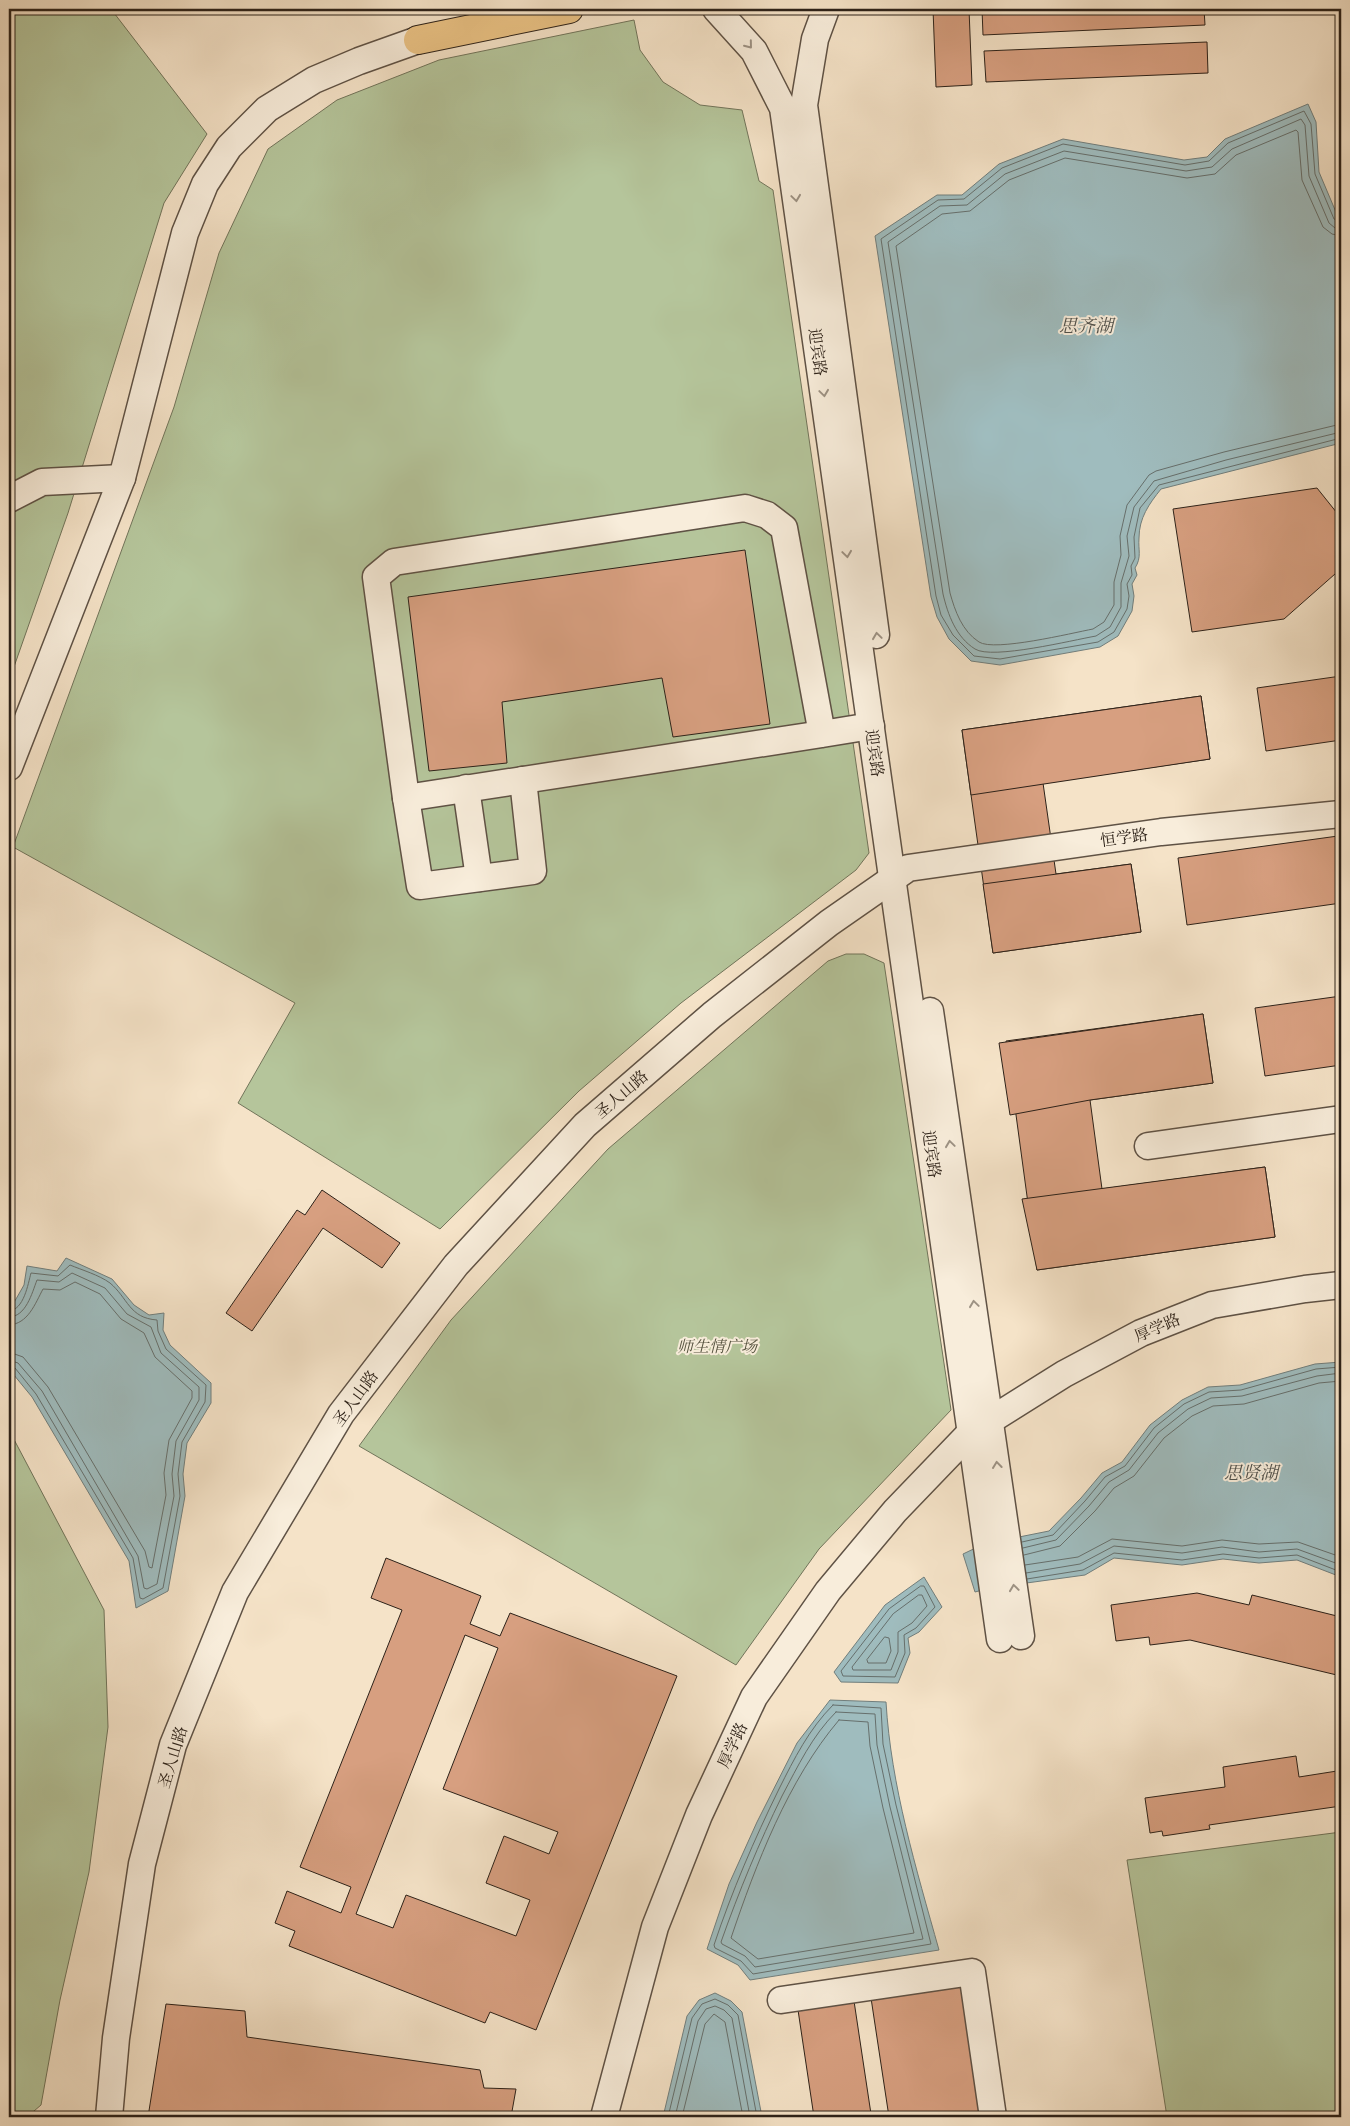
<svg xmlns="http://www.w3.org/2000/svg" width="1350" height="2126" font-family="'IM FELL Double Pica','Noto Serif SC',serif">
<rect width="100%" height="100%" fill="#f5e3c8"/>
<filter id="stains"><feTurbulence type="fractalNoise" baseFrequency=".004" numOctaves="4"/><feColorMatrix values="0 0 0 0 .2 0 0 0 0 .09 0 0 0 0 .02 0 0 0 .5 -.17"/></filter>
<radialGradient id="worn" r=".72"><stop offset=".6" stop-color="#630" stop-opacity="0"/><stop offset="1" stop-color="#630" stop-opacity=".3"/></radialGradient>
<g fill="#b5c59b" stroke="#71745a">
<path d="M9 9H111L207 134 164 203 68 513 9 681Z"/>
<path d="M634 20 640 50 663 82 700 105 742 110 759 181 773 190 869 853 856 870 681 1003 579 1091 440 1229 238 1103 295 1003 13 847 174 407 219 253 268 149 337 100 439 60Z"/>
<path d="M846 954H864L884 963 951 1410 819 1549 736 1665 359 1446 451 1320 608 1149 828 961Z"/>
<path d="M9 1430 104 1610 108 1727 89 1872 60 2000 41 2105 27 2117H9Z"/>
<path d="M1341 1832V2117H1167L1127 1860Z"/>
</g>
<g fill="#9fbcbe" stroke="#717e7c">
<path d="M1308 104 1316 122 1319 172 1341 224V443L1161 489C1149 504 1139 518 1139 538 1138 550 1142 557 1135 568L1137 575 1132 584 1134 596 1132 611 1118 636 1100 647 1000 665 971 661 949 639 937 617 931 597 875 236 937 195H962L999 164 1063 139 1184 160 1207 157 1225 139Z"/>
<path d="M66 1258 112 1279 134 1305 149 1315 164 1313 163 1330 170 1345 211 1383V1403L187 1443 183 1474 185 1496 168 1591 136 1608 129 1561 32 1397 9 1369V1306H12L24 1285 27 1266 57 1271Z"/>
<path d="M1341 1362V1577L1297 1560 1259 1563 1223 1559 1182 1565 1114 1558 1085 1575 990 1588 975 1592 963 1554 984 1544 1049 1531 1081 1498 1102 1473 1122 1462 1150 1425 1182 1400 1208 1387 1240 1385 1315 1364Z"/>
<path d="M924 1577 942 1607 919 1632 908 1638 910 1653 898 1683 841 1682 834 1672 885 1605Z"/>
<path d="M830 1700 886 1702C891 1786 916 1868 939 1950L750 1980 738 1965 707 1949 729 1884 757 1822 797 1743Z"/>
<path d="M715 1993 731 2001 742 2012 762 2117H663L687 2016 699 2000Z"/>
</g>
<g fill="none" stroke-linecap="round" stroke-linejoin="round">
<g stroke="#666f6c" stroke-width="1">
<path d="M1341 222 1334 219 1315 174 1311 124 1304 111 1228 143 1209 161 1185 165 1063 144 1002 168 964 199 938 200 881 239 936 596 941 615 953 635 974 656 1000 659 1098 642 1114 632 1127 609 1129 596 1127 584 1132 575 1131 566 1135 558 1134 537 1140 508 1159 485 1341 438"/>
<path d="M1341 229 1335 228 1329 223 1309 176 1305 125 1301 119 1232 149 1212 167 1186 171 1064 151 1005 174 967 205 940 206 888 242 943 594C948 615 956 637 975 649 992 660 1073 640 1096 636L1110 627 1121 607V583L1129 556 1127 536 1134 507 1154 481 1226 460 1341 432"/>
<path d="M1341 236 1332 234 1323 227 1302 180 1298 132 1296 130 1236 155 1215 174 1187 178 1065 158 1009 180 970 211 942 214 896 246 950 593C955 611 962 631 979 642 994 652 1072 633 1093 629L1104 622 1114 605V582L1121 555 1120 536 1127 505 1149 475 1156 471 1224 452 1341 424"/>
<path d="M9 1311C24 1310 28 1284 31 1273L58 1276 70 1265C82 1270 99 1275 110 1283 128 1298 129 1318 157 1320L158 1331 166 1349 206 1385 205 1402 182 1442 178 1474 180 1496 163 1588 143 1599 140 1598 133 1558 36 1394 15 1368 9 1366"/>
<path d="M9 1317C26 1317 32 1293 37 1280L59 1282 72 1273 105 1288 127 1314 151 1327 161 1353 199 1387V1400L176 1441 172 1474 174 1496 157 1584 147 1589 144 1588 138 1556 42 1391 18 1363 9 1360"/>
<path d="M9 1325C28 1324 35 1304 43 1289L60 1290 75 1282 100 1294 121 1319 144 1333 155 1357 192 1391V1398L169 1440 164 1473 166 1495 152 1568 149 1567 145 1551 48 1387 23 1357 9 1352"/>
<path d="M1022 1542 1053 1535 1085 1501 1105 1477 1125 1466 1154 1428 1184 1404 1209 1392 1241 1390 1316 1369 1341 1367"/>
<path d="M1023 1548 1056 1540 1089 1506 1109 1482 1129 1470 1158 1433 1188 1409 1211 1398 1242 1396 1317 1376 1341 1373"/>
<path d="M1024 1555 1060 1546 1095 1511 1114 1488 1134 1476 1164 1438 1192 1416 1213 1406 1244 1404 1319 1383 1341 1381"/>
<path d="M1025 1565 1078 1557 1112 1539 1182 1546 1222 1540 1259 1544 1298 1542 1341 1557"/>
<path d="M1026 1573 1080 1564 1114 1546 1182 1553 1222 1547 1259 1552 1297 1549 1341 1565"/>
<path d="M1027 1579 1083 1570 1114 1553 1182 1560 1223 1554 1259 1558 1297 1555 1341 1572"/>
<path d="M921 1586H924L935 1607 916 1628 904 1635 905 1653 895 1677 843 1676 841 1671 889 1609Z"/>
<path d="M919 1595H922L927 1606 912 1623 898 1632V1652L891 1670H853L852 1667 893 1614Z"/>
<path d="M885 1637 889 1638 891 1651 886 1663H868L867 1660Z"/>
<path d="M833 1705 881 1708 883 1744 896 1805 931 1944 753 1974 741 1961 715 1948 714 1945C732 1891 754 1840 779 1789 794 1759 809 1729 833 1705Z"/>
<path d="M836 1712 875 1714 877 1745 890 1807 923 1939 755 1967 745 1956 722 1944 721 1942C739 1891 759 1843 782 1796 798 1766 812 1736 836 1712Z"/>
<path d="M839 1720 868 1722 870 1746 883 1808 914 1933 758 1959 731 1938C756 1864 788 1780 839 1720Z"/>
<path d="M668 2117 692 2018 702 2004 715 1999 728 2005 738 2015 757 2117"/>
<path d="M675 2117 698 2021 706 2009 715 2006 724 2010 732 2018 750 2117"/>
<path d="M682 2117 705 2024 714 2014 725 2022 743 2117"/>
</g>
</g>
<g fill="#d79f80" stroke="#2d2219" fill-rule="evenodd">
<path d="M933 9H969L972 85 936 87Z"/>
<path d="M982 9H1204L1205 25 983 35Z"/>
<path d="M1207 42 1208 73 986 82 984 51Z"/>
<path d="M1317 488 1341 518V576L1335 574 1284 619 1192 632 1173 509Z"/>
<path d="M745 550 770 724 673 737 662 678 502 702 507 763 429 771 408 597Z"/>
<path d="M1341 676V740L1266 751 1257 688Z"/>
<path d="M1201 696 1210 759 1043 783 1056 874 1131 864 1141 932 993 953 962 730Z"/>
<path d="M1201 696 1210 759 971 795 962 730Z"/>
<path d="M1338 836 1341 837V903L1187 925 1178 858Z"/>
<path d="M1131 864 1141 932 993 953 983 884Z"/>
<path d="M1341 996V1065L1265 1076 1255 1008Z"/>
<path d="M1203 1014 1213 1083 1090 1100 1102 1189 1265 1167 1275 1237 1037 1270 1006 1041Z"/>
<path d="M1203 1014 1213 1083 1090 1100 1010 1115 999 1043Z"/>
<path d="M1265 1167 1275 1237 1037 1270 1022 1199Z"/>
<path d="M322 1190 400 1243 382 1268 323 1228 252 1331 226 1313 297 1210 305 1215Z"/>
<path d="M386 1558 481 1596 470 1624 500 1636 510 1613 677 1676 536 2030 490 2012 485 2023 289 1946 295 1931 275 1923 287 1891 341 1913 351 1887 300 1867 402 1610 371 1598ZM465 1635 498 1648 443 1789 558 1832 549 1854 504 1836 486 1883 530 1900 516 1936 406 1895 393 1928 356 1914Z"/>
<path d="M1197 1593 1249 1605 1252 1595 1341 1617V1676L1190 1640 1150 1645 1149 1637 1116 1641 1111 1605Z"/>
<path d="M1296 1756 1299 1777 1337 1771 1341 1806 1209 1825 1210 1829 1163 1836 1162 1831 1150 1833 1145 1798 1225 1787 1223 1767Z"/>
<path d="M963 1985 983 2117H889L871 1998Z"/>
<path d="M854 2001 871 2114 852 2117H814L798 2010Z"/>
<path d="M166 2004 245 2011 247 2037 480 2070 484 2088 516 2089 511 2117H148Z"/>
</g>
<g fill="none" stroke-linecap="round" stroke-linejoin="round">
<defs>
<g id="minor">
<path d="M716 9 754 51 783 108 1000 1639"/>
<path d="M826 9 815 39 804 105 876 635"/>
<path d="M9 499 42 482 122 478"/>
<path d="M822 734 784 528 767 515 745 508 394 562 376 577 406 798 822 734 871 726"/>
<path d="M9 767 122 478 185 233 205 184 229 147 267 109 314 80 359 61 418 40"/>
<path d="M466 788 479 878"/>
<path d="M406 798 420 886 533 871 523 780"/>
<path d="M930 1011 1021 1636"/>
<path d="M1148 1146 1341 1119"/>
<path d="M781 2000 972 1972 993 2117"/>
<path d="M109 2117 116 2038 142 1864 173 1745 235 1592 341 1414 456 1265 585 1125 712 1015 829 923 908 868 1161 832 1341 814"/>
<path d="M604 2117 655 1927 699 1815 754 1697 828 1591 895 1511 970 1433 1064 1374 1141 1333 1212 1305 1305 1289 1341 1285"/>
</g>
<path id="major" d="M418 40 569 9"/>
</defs>
<use href="#minor" stroke="#5f5245" stroke-width="29"/>
<use href="#major" stroke="#2d2219" stroke-width="30"/>
<use href="#minor" stroke="#f8eddb" stroke-width="26"/>
<use href="#major" stroke="#eac284" stroke-width="28"/>
</g>
<defs><path id="oneway-chevron" d="M-2-3.5L2.5 0L-2 3.5" fill="none" stroke-width="1.6" stroke-linecap="round" stroke-linejoin="round" transform="scale(1.25)"/></defs>
<g stroke="#9d9284">
<use href="#oneway-chevron" transform="translate(749 45) rotate(51)"/>
<use href="#oneway-chevron" transform="translate(796 198) rotate(82)"/>
<use href="#oneway-chevron" transform="translate(824 393) rotate(82)"/>
<use href="#oneway-chevron" transform="translate(847 554) rotate(82)"/>
<use href="#oneway-chevron" transform="translate(877 636) rotate(-98)"/>
<use href="#oneway-chevron" transform="translate(950 1144) rotate(-98)"/>
<use href="#oneway-chevron" transform="translate(974 1304) rotate(-98)"/>
<use href="#oneway-chevron" transform="translate(997 1465) rotate(-97)"/>
<use href="#oneway-chevron" transform="translate(1014 1588) rotate(-98)"/>
</g>
<g text-anchor="middle" stroke-width="4" stroke-linejoin="round" paint-order="stroke">
<g font-size="16" fill="#2d2219" stroke="#f8eddb">
<text transform="translate(818 352) rotate(82)" y="6">迎宾路</text>
<text transform="translate(875 753) rotate(82)" y="6">迎宾路</text>
<text transform="translate(1124 837) rotate(-8)" y="6">恒学路</text>
<text transform="translate(621 1094) rotate(-41)" y="6">圣人山路</text>
<text transform="translate(932 1154) rotate(82)" y="6">迎宾路</text>
<text transform="translate(1157 1327) rotate(-23)" y="6">厚学路</text>
<text transform="translate(355 1398) rotate(-54)" y="6">圣人山路</text>
<text transform="translate(732 1745) rotate(-65)" y="6">厚学路</text>
<text transform="translate(172 1757) rotate(-73)" y="6">圣人山路</text>
</g>
<g font-size="16" font-style="italic" fill="#565340" stroke="#f8eddb">
<text x="717" y="1352">师生情广场</text>
</g>
<g font-size="18" font-style="italic" fill="#4f504b" stroke="#f8eddb">
<text x="1086" y="332">思齐湖</text>
<text x="1251" y="1479">思贤湖</text>
</g>
</g>
<rect width="1350" height="2126" fill="none" stroke="#f5e3c8" stroke-width="30"/>
<rect x="10" y="10" width="1330" height="2106" fill="none" stroke="#2d2219" stroke-width="2.5"/>
<rect x="15" y="15" width="1320" height="2096" fill="none" stroke="#2d2219"/>
<rect width="100%" height="100%" filter="url(#stains)"/>
<rect width="100%" height="100%" fill="url(#worn)"/>
</svg>
